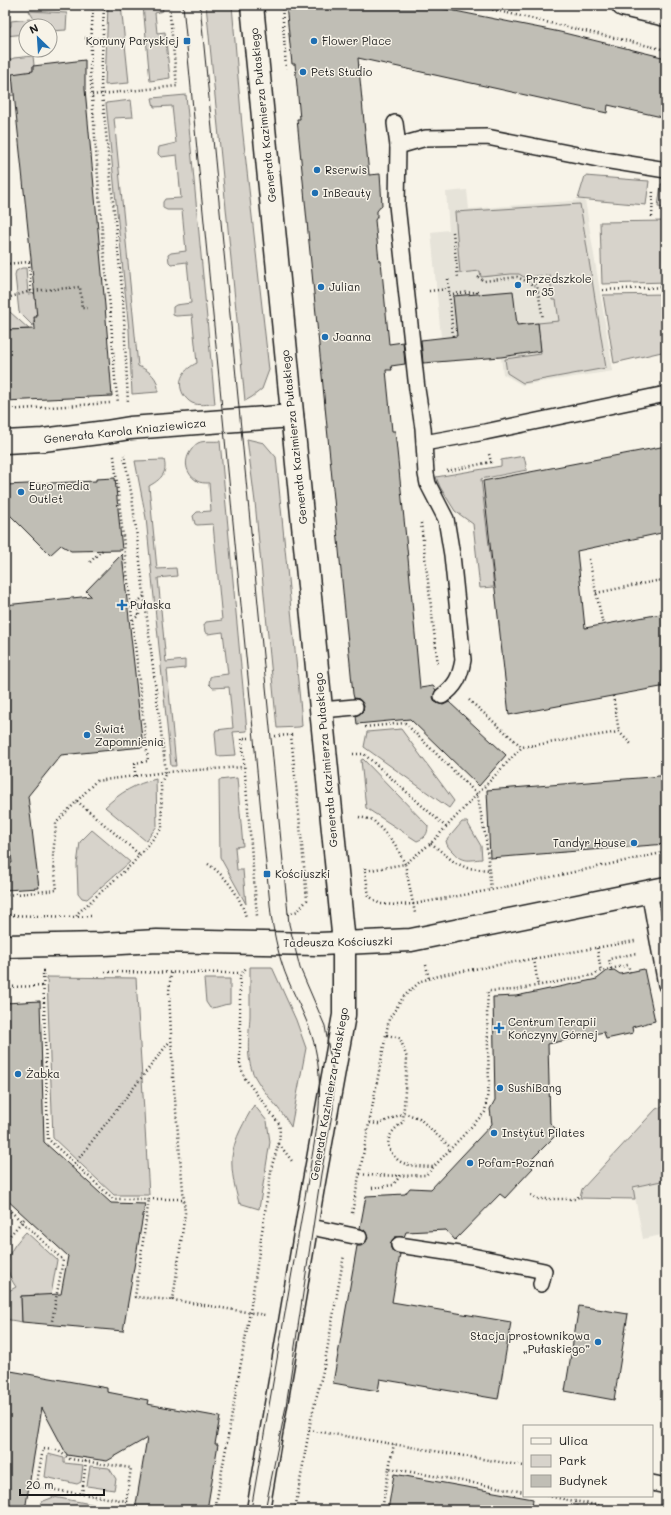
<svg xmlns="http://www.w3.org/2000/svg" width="671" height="1515" font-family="Mali,sans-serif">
<rect width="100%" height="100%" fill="#f7f3e8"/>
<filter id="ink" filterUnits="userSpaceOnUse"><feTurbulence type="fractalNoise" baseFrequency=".025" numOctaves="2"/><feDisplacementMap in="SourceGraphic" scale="8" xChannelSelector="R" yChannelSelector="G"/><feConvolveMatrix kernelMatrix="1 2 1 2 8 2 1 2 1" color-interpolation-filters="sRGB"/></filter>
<g filter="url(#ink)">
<g fill="#e6e3d9">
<path d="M467 190 469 209 585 200 613 371 522 385 503 374 501 357 429 339 441 337 431 232 449 230 446 192Z"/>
<path d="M666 1180V1234L643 1239 633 1187Z"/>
</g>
<g fill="#d7d3cb" stroke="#7a7874">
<path d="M108 5H121L129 83 105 85Z"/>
<path d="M143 5H162L163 11 155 13 157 33 165 32 170 78 150 81Z"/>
<path d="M206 5H232L242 126 269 370 262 389 252 397 245 401Z"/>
<path d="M29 11 67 13 66 30 50 31V26H26V34L5 36V21H8L9 27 11 26V21L30 19 32 21 34 19Z"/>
<path d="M33 56 34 65 33 66V71L15 95 5 96V62L14 58Z"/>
<path d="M186 95 215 404C208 404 199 406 192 403 188 401 185 397 183 394 176 380 184 369 197 363L192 315 176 316 173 315V307L176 305 191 303 187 262 171 264 169 262 168 255 171 253 186 251 182 210H167L163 208V202L165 199 181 198 177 155 161 157 158 154 159 147 176 143 172 106 154 107 152 98Z"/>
<path d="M131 100 133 117 114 118 138 366C150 371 159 378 158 392L132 394 129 330 106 103Z"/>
<path d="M585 176 649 181 646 205 578 199Z"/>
<path d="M661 184H666V208L658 207Z"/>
<path d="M580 204 606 368 523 383 507 373 505 359 541 354 538 323 559 321 556 300H552L550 275 524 277 519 274H511L481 277 480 271 460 273 455 212Z"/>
<path d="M666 221V282L602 284 600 222Z"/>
<path d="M22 268H26L28 294 78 289 34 320 33 326 19 312 15 275 16 271Z"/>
<path d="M666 294V351L614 363 603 295Z"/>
<path d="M5 312H10L29 329 5 330Z"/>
<path d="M247 439 264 443 276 457 301 711 302 726 299 727 277 728 255 502Z"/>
<path d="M220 441 247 731 233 732 236 755 217 756 215 733 216 730 233 728 229 687 213 688 209 684 210 677 212 676 228 674 223 632 208 634 205 632 204 625 206 622 222 620 213 524 197 525 195 524 193 516 197 512 211 511 209 483C205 483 200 483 197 481 185 473 183 460 192 449 193 447 196 444 198 443 204 440 214 442 220 441Z"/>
<path d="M524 456 527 470 481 479 494 587 480 588 473 524 455 511 440 487 436 477 501 466V460Z"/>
<path d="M164 460C168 473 160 480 149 486L157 569 176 568 177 576 158 578 166 662 185 660V668L167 670 176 766H171L146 518 135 461Z"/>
<path d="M401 729 454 801 449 808 364 747 367 732Z"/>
<path d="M363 759 428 826C428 834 425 838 417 841L366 808 361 760Z"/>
<path d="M237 778 243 846 235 847 237 870H243L246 904 220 857 219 780Z"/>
<path d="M156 779 157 826 146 841 105 807C121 792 135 784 156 779Z"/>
<path d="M462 822H467L481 846 482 859C469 860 462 863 453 852 449 848 447 846 446 841Z"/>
<path d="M92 830 130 862 87 899 82 898 78 893 77 865 80 842Z"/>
<path d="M250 967H272L296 1020 306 1048 291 1127C281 1109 265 1095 255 1077 245 1059 249 1036 250 1016 250 1000 250 983 250 967Z"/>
<path d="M47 977 136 978 149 1195H114L53 1138Z"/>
<path d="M204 979H230V1004C223 1004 218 1008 210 1008L206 1002Z"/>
<path d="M254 1105 267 1121 270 1142 259 1209 239 1203C235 1188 231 1173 232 1157 234 1138 245 1121 254 1105Z"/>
<path d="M666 1105V1180L633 1187 635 1199 580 1198 582 1189 656 1109Z"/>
<path d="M26 1232 57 1260 46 1324 38 1295 21 1296 22 1322 5 1319V1293L16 1287C0 1264 9 1250 26 1232Z"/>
<path d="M48 1454 64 1458V1463L83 1465 81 1482 77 1484 45 1477Z"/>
<path d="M90 1466 109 1468 116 1479 114 1490 87 1486Z"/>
<path d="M54 1497 112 1508 111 1510H39L41 1502Z"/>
</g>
<g fill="#c0beb5" stroke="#1c1c1c">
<path d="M286 5H435V7L560 32 666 58V118L608 105 607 113 358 58 369 175 380 174 382 205 377 211V217L375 220 379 261H381L389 344 403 342 405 364 391 366 392 370H386L392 431H395L408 558 420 688 433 686 436 690 433 697 435 702 443 705 449 702 506 755 479 786 410 719 357 724 356 716 363 711 364 706 359 699 354 698 353 694 297 119H300L295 64H292Z"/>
<path d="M85 60V89L105 306 112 396 5 401V330L35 329 34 317H37L12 74 33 71V66Z"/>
<path d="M513 291 517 325 538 323 541 351 501 357 423 363 421 340 457 336 453 296Z"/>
<path d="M666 446V532L577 551 585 628 666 613V686L509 715 483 481Z"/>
<path d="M115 478 122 550 71 551 61 545 50 555 5 510V485L96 481V479Z"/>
<path d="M122 554 143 747 61 755 28 796 39 888 5 890V863H12L5 807V605L91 596 86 591Z"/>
<path d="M666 775V844L490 858 487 790 651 777Z"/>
<path d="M644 969 655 1021 632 1027 633 1033 606 1039 604 1032 548 1044 550 1123 559 1132 528 1163 533 1168 505 1198 500 1194 455 1240 446 1230 406 1232 404 1237H395L390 1243 391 1248 393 1252 400 1254 392 1302 511 1322 498 1399 380 1379 378 1391 333 1383 357 1246H361L365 1243 368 1238 365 1231 360 1228 366 1196 405 1194 410 1188 431 1189 492 1124 490 1109 495 1100 493 997 516 996 597 979 607 971 614 970 620 974Z"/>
<path d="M40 1001 44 1142 111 1203 145 1204 123 1331 22 1322 21 1296 61 1294 68 1256 5 1198V1003Z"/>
<path d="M579 1306 628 1314 614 1400 565 1391Z"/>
<path d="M5 1370 107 1388V1392L148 1400 147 1404 220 1417 215 1444H218L207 1510H135L147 1438 107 1461 67 1455 42 1408 25 1510H5Z"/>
<path d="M394 1474 533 1499 532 1510H388Z"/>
</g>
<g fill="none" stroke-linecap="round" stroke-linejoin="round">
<defs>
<g id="service">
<path d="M395 123 398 146"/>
<path d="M424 443 485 432 666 394"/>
<path d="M442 696C456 686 460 677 463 660L452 555 446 519 428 484 426 474 423 428 417 389 397 205 398 146 426 138 487 137 598 159 666 170"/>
<path d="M322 710 355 707"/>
<path d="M649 891 666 985"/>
<path d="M306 1226 359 1237"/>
<path d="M399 1245 472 1256 544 1271 541 1284"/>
<path d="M652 1483 666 1486"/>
</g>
<path id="minor" d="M5 442 43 440 106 432 130 428 292 416"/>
<g id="tertiary">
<path d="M623 5 666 15"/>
<path d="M5 946 104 944 157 941 319 944 411 940 666 888"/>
</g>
<path id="secondary" d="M252 5 344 943V1015L313 1187 258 1510"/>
</defs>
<use href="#service" stroke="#1c1c1c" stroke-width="18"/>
<use href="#minor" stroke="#1c1c1c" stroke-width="25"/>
<use href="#tertiary" stroke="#1c1c1c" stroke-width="25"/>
<use href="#secondary" stroke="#1c1c1c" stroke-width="25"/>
<g stroke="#1c1c1c" stroke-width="2.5" stroke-dasharray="1 3" stroke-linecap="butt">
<path d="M93 5 90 69 103 245 110 306 115 379 118 403"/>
<path d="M104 5 101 84 123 299 128 403"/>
<path d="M282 5 286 69"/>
<path d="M473 5 666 50"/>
<path d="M85 38 103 39"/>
<path d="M92 95 177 86 169 5"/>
<path d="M652 217 653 190"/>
<path d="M453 232 458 278"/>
<path d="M5 264 29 262 31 291 80 287 82 308H87"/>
<path d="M478 277 484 281 517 277 537 286 543 319"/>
<path d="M448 279 453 336"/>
<path d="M603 290 666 287"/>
<path d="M429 291 449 289"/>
<path d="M449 294 477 292V294"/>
<path d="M7 298 31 291"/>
<path d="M5 410 110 403"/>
<path d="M114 456 148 761 135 763V776"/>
<path d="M447 471 491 462 489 454"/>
<path d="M421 523 438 665"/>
<path d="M589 559 603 625"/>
<path d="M90 562 101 551 105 550"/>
<path d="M596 593 666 579"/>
<path d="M133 620 139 615 138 602 145 595"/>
<path d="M613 696 619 732 632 745"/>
<path d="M469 700 522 747 619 732"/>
<path d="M365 727 405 723 477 794 486 839 491 890"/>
<path d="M275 736 291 735 305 876"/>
<path d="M249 738H242L257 916"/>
<path d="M353 754H364L446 827"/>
<path d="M77 801 140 855"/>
<path d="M359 817 373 820 395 844 405 864 431 843 522 747"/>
<path d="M431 843 454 862 467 868 489 870"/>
<path d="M208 864C226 876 240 896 246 917"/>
<path d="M365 868V871L405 864 415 913"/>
<path d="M365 871 369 896 380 904 397 905 414 904 491 890 666 852"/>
<path d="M7 895 57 890 53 857 56 823 96 781 166 772 244 767"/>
<path d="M288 914 298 911 307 900 305 876H312"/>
<path d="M5 915 76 917"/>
<path d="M91 916 76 917 79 912 132 864 162 828 161 783 166 772 132 497 124 455"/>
<path d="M597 948 601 971"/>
<path d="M534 959 538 986"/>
<path d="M426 965 429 979"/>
<path d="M611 969 609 959 637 953V952"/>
<path d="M44 971H43L48 1139 113 1199H149L135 1297 173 1300"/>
<path d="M105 972 238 973"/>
<path d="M171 973 169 991 173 1077 185 1213 173 1300 265 1315"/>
<path d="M5 987 43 986"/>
<path d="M387 1035 400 1038 407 1058 403 1122C391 1131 382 1142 394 1156 396 1158 398 1161 401 1162 411 1167 422 1166 433 1167"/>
<path d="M370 1123 379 1124 404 1113 419 1118 451 1148"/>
<path d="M279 1144 292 1161"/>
<path d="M72 1167 170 1041"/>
<path d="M360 1174C373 1176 386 1175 400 1176"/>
<path d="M372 1188 393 1185 400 1176 426 1175 485 1112 489 1084 487 1010 488 991 515 990 593 975 601 971 628 965 630 972"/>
<path d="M531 1195 537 1199H575L580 1196"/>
<path d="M149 1199H184"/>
<path d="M5 1206 63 1260 52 1321"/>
<path d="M352 1213 389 1019 404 996 421 981 446 974 635 941"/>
<path d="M5 1241 26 1217"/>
<path d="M309 1430 524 1466"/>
<path d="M389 1468 394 1444"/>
<path d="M82 1494 86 1461"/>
<path d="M547 1496 624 1510"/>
<path d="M575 1502 577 1509 581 1510"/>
<path d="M125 1510 131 1468 70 1459 57 1450 43 1449 36 1487 127 1501"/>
<path d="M215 1510 250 1312 272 1165C276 1152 282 1138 279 1124L244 1077 240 1064V976L246 968"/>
<path d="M295 1510 311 1419 324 1367 344 1255"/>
<path d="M382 1510 389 1468 524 1492"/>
</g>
<use href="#service" stroke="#f7f3e8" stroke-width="15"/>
<use href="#minor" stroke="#f7f3e8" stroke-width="22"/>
<use href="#tertiary" stroke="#f7f3e8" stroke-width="22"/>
<use href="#secondary" stroke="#f7f3e8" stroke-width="22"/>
<g stroke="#1c1c1c" stroke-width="1">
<path d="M183 5 271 915C275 938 279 959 288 980 296 999 306 1017 312 1036 322 1070 321 1105 315 1139L251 1510"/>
<path d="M200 5 289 924 300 968 325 1026 333 1073V1109L321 1174 286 1406 265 1510"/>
</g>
</g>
</g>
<g fill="#1f6fb2" stroke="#f7f3e8" stroke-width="1.5">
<rect x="183" y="37" width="8" height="8" rx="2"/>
<circle cx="314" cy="41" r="4"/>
<circle cx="303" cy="72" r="4"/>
<circle cx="317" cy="170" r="4"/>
<circle cx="315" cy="193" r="4"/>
<circle cx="518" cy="285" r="4"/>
<circle cx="321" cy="287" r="4"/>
<circle cx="325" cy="337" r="4"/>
<circle cx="21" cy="492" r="4"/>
<path d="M120 599h4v4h4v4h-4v4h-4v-4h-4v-4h4z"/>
<circle cx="87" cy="735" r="4"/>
<circle cx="634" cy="843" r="4"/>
<rect x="263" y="870" width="8" height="8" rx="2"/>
<path d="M497 1022h4v4h4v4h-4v4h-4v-4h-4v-4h4z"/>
<circle cx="18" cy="1074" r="4"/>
<circle cx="500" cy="1088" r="4"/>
<circle cx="494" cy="1133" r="4"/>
<circle cx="470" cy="1163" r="4"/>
<circle cx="598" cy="1342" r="4"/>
</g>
<g text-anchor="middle" stroke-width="3" stroke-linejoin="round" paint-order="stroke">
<g font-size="11" fill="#1c1c1c" stroke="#f7f3e8" text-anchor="start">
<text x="179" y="45" text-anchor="end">Komuny Paryskiej</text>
<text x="322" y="45">Flower Place</text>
<text x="311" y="76">Pets Studio</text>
<text x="325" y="174">Rserwis</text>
<text x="323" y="197">InBeauty</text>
<text x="526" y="283">Przedszkole<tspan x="526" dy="13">nr 35</tspan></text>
<text x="329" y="291">Julian</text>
<text x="333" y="341">Joanna</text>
<text x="29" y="490">Euro media<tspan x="29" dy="13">Outlet</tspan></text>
<text x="130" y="609">Pułaska</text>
<text x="95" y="733">Świat<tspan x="95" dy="13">Zapomnienia</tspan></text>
<text x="626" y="847" text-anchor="end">Tandyr House</text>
<text x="275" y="878">Kościuszki</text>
<text x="508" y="1026">Centrum Terapii<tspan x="508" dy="13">Kończyny Górnej</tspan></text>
<text x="26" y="1078">Żabka</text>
<text x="508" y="1092">SushiBang</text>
<text x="502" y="1137">Instytut Pilates</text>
<text x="478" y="1167">Pofam-Poznań</text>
<text x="590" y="1340" text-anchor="end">Stacja prostownikowa<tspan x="590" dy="13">„Pułaskiego”</tspan></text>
</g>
<g font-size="11" fill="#1c1c1c" stroke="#f7f3e8">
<text transform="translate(263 115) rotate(-96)" y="4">Generała Kazimierza Pułaskiego</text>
<text transform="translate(125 431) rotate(-6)" y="4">Generała Karola Kniaziewicza</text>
<text transform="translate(294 437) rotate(-96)" y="4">Generała Kazimierza Pułaskiego</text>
<text transform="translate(326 760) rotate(-95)" y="4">Generała Kazimierza Pułaskiego</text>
<text transform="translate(338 942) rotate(-1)" y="4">Tadeusza Kościuszki</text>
<text transform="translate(329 1094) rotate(-80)" y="4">Generała Kazimierza Pułaskiego</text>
</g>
</g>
<rect width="671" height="1515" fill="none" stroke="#f7f3e8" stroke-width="20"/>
<rect x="10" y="10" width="651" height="1495" fill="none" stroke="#1c1c1c" stroke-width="1.5" filter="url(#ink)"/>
<rect x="523" y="1425" width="130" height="72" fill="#f7f3e8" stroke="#9f9d96"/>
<rect x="531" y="1438" width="20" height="6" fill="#f7f3e8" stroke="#9f9d96"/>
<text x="559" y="1445" font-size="12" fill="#1c1c1c">Ulica</text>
<rect x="531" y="1455" width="20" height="12" fill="#d7d3cb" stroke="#9f9d96"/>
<text x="559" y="1465" font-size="12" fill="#1c1c1c">Park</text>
<rect x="531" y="1475" width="20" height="12" fill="#c0beb5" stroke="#9f9d96"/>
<text x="559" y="1485" font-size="12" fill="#1c1c1c">Budynek</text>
<g transform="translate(38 38) rotate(335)"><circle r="19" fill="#f7f3e8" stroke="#9f9d96"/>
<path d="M0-3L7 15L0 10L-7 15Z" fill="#1f6fb2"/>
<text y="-6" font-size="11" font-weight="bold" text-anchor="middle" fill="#1c1c1c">N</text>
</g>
<path d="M20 1489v6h84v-6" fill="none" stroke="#1c1c1c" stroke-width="2"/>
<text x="26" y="1489" font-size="12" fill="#1c1c1c" stroke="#f7f3e8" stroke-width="3" paint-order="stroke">20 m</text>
</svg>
